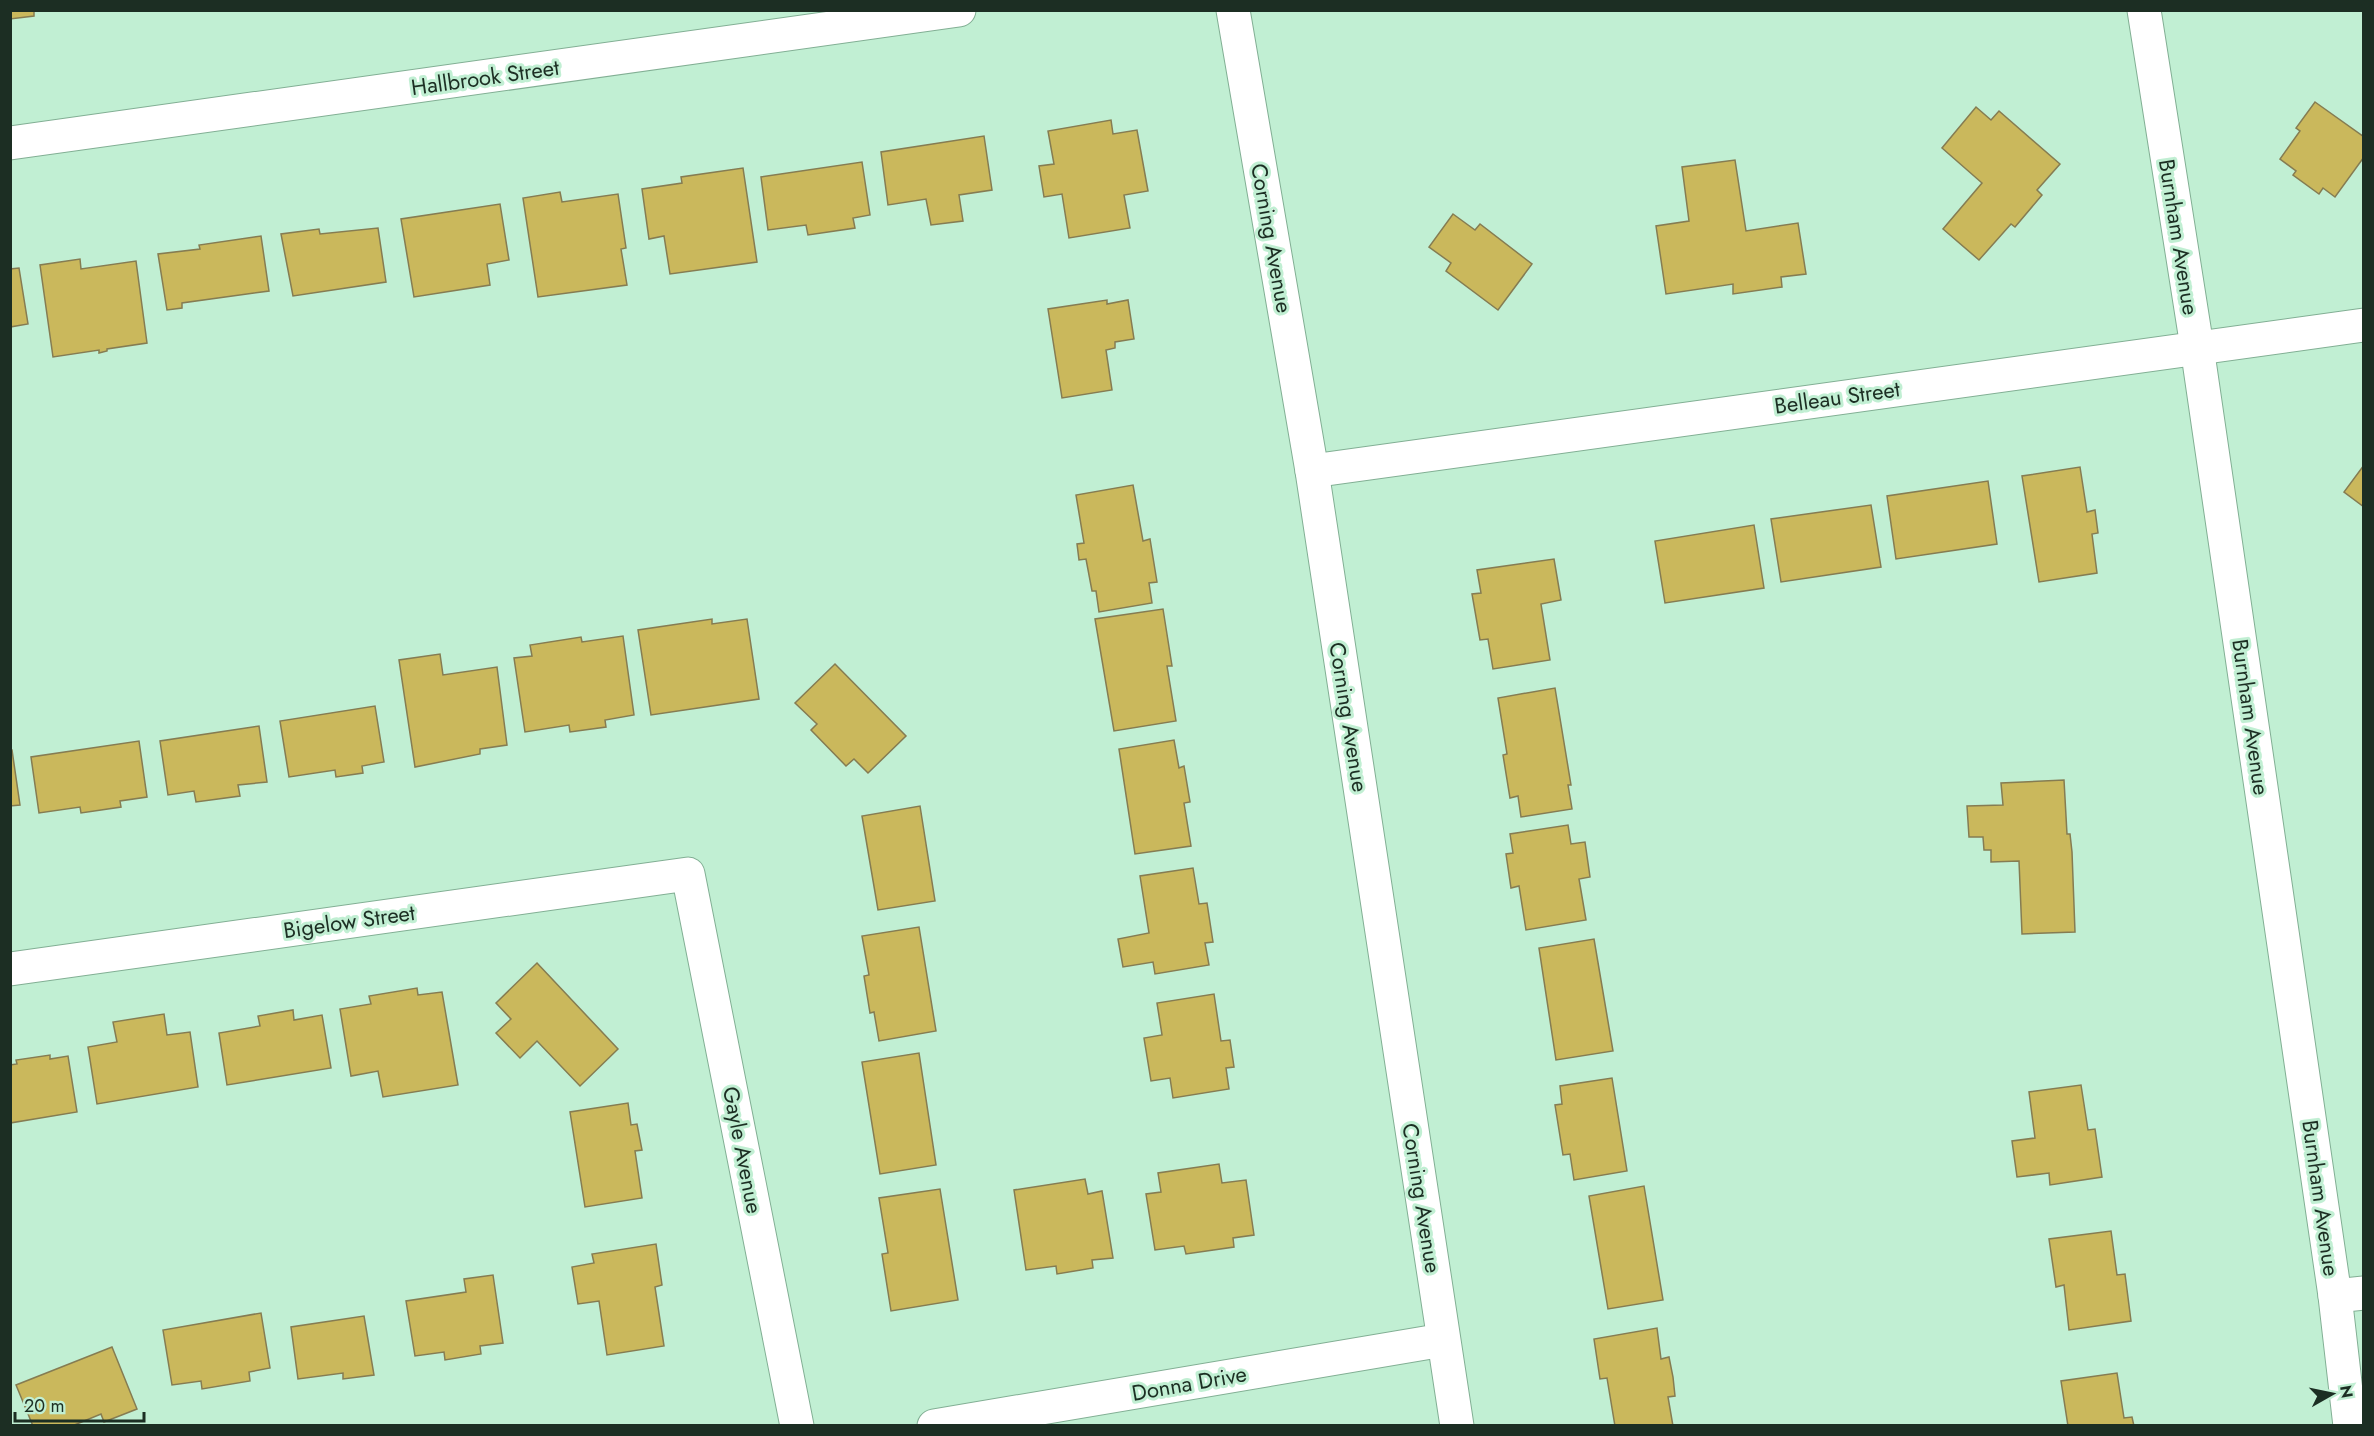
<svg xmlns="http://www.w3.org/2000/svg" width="2374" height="1436" font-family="Jost,sans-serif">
<rect width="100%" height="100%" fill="#c1efd3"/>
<g fill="#cab85c" stroke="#857c52" stroke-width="1.5">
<path d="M10 10H34V16L10 19Z"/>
<path d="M2315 102 2364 137V157L2335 197 2323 188 2319 194 2293 175 2296 171 2280 159 2300 131 2296 128Z"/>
<path d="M1976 107 1991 120 1999 111 2060 164 2037 190 2042 195 2015 227 2011 224 1979 260 1943 229 1982 183 1942 148Z"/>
<path d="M1111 120 1113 134 1137 130 1148 191 1124 195 1130 228 1069 238 1062 194 1044 197 1039 166 1054 164 1048 131Z"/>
<path d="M984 136 992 190 959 195 963 221 931 225 926 199 888 205 881 152Z"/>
<path d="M1735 160 1746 231 1798 223 1806 274 1781 277 1782 287 1733 294V284L1666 294 1656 226 1689 221 1682 167Z"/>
<path d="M862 162 870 215 853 218 855 228 808 235 806 225 768 230 761 177Z"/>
<path d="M743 168 757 262 670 274 664 236 649 239 642 189 682 183 681 177Z"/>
<path d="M560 192 562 202 618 194 626 248 621 249 627 285 538 297 523 198Z"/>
<path d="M500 204 509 260 487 264 490 285 414 297 401 219Z"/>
<path d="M1453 214 1475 230 1480 224 1532 264 1498 310 1446 271 1451 263 1429 247Z"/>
<path d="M378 228 386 282 293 296 281 234 319 229 320 234Z"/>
<path d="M261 236 269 291 182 303V308L167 310 158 254 200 249 199 245Z"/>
<path d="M80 259 81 269 136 261 147 343 107 349V351L99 353V350L53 357 40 265Z"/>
<path d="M19 268 28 324 10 327V269Z"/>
<path d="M1107 300V304L1128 300 1134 339 1115 342V348L1106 350 1112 390 1062 398 1048 309Z"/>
<path d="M2364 465V507L2344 492Z"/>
<path d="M2080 467 2087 512 2095 510 2098 533 2092 534 2097 573 2039 582 2022 476Z"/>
<path d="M1988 481 1997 544 1896 559 1887 496Z"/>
<path d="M1133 485 1143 541 1150 539 1157 582 1149 583 1152 603 1099 612 1096 591H1092L1086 559 1079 560 1077 544 1084 543 1076 495Z"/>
<path d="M1871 505 1881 567 1781 582 1771 519Z"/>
<path d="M1754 525 1764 588 1665 603 1655 541Z"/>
<path d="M1554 559 1561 600 1541 604 1550 660 1493 669 1488 639 1480 640 1472 594 1481 593 1477 570Z"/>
<path d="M1163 609 1172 666H1167L1176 721 1114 731 1095 619Z"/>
<path d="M712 619V624L747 619 759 699 651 715 638 630Z"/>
<path d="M623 636 634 715 605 720 606 727 570 732 569 725 525 732 514 658 532 656 530 645 581 637 582 642Z"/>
<path d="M440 654 443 675 497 667 507 745 480 749V754L415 767 399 660Z"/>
<path d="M835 664 906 736 868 773 854 759 846 766 811 730 817 724 795 703Z"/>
<path d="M1555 688 1571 785H1568L1572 809 1521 817 1518 796 1510 798 1503 755 1507 754 1498 698Z"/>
<path d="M375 706 384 762 362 766 363 773 336 777 335 770 289 777 280 721Z"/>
<path d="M259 726 267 782 238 785 240 796 196 802 194 791 168 795 160 741Z"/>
<path d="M1174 740 1179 768 1184 766 1190 802 1184 803 1191 846 1135 854 1119 749Z"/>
<path d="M139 741 147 797 120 801 121 807 81 813 80 807 39 813 31 757Z"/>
<path d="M10 750H12L20 805 10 806Z"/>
<path d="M2064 780 2067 834H2070L2072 852 2075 932 2022 934 2019 861 1991 862V850H1984L1983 837H1969L1967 806 2003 805 2001 783Z"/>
<path d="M920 806 935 901 878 910 862 816Z"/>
<path d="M1568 825 1571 844 1585 842 1590 877 1579 879 1586 920 1526 930 1519 886 1511 888 1506 854 1513 853 1510 834Z"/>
<path d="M1193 868 1199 904 1207 903 1213 942 1205 943 1209 965 1155 974 1153 962 1123 967 1118 939 1149 933 1140 876Z"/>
<path d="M919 927 936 1031 879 1041 874 1012 870 1013 864 976 869 975 862 936Z"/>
<path d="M1594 939 1613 1051 1556 1060 1539 948Z"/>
<path d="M537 963 618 1049 580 1086 537 1041 520 1058 496 1033 511 1019 496 1003Z"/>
<path d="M417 988 418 995 442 992 458 1085 383 1097 378 1071 351 1076 340 1009 371 1004 369 996Z"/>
<path d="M1214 994 1221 1041 1230 1040 1234 1067 1226 1068 1229 1089 1173 1098 1170 1078 1151 1081 1144 1038 1162 1035 1157 1003Z"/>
<path d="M293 1010 294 1020 322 1015 331 1068 227 1085 219 1033 260 1026 258 1016Z"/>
<path d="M164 1014 167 1035 190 1032 198 1087 97 1104 88 1047 117 1042 113 1022Z"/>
<path d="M919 1053 936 1165 880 1174 862 1062Z"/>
<path d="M50 1055V1059L68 1056 77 1112 10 1123V1065L17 1064 16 1060Z"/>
<path d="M1612 1078 1627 1171 1574 1180 1570 1154 1563 1155 1555 1105 1562 1104 1560 1086Z"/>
<path d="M2081 1085 2088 1130 2095 1129 2102 1177 2050 1185 2049 1173 2017 1177 2012 1141 2035 1138 2029 1092Z"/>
<path d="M628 1103 631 1125 637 1124 642 1150 635 1151 642 1198 585 1207 570 1112Z"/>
<path d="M1219 1164 1222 1183 1246 1180 1254 1235 1233 1238 1234 1247 1186 1254 1184 1246 1155 1250 1146 1194 1161 1192 1158 1173Z"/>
<path d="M1085 1179 1088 1194 1102 1191 1113 1258 1092 1260 1093 1268 1057 1274 1056 1266 1026 1270 1014 1190Z"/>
<path d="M1644 1186 1663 1300 1608 1309 1589 1196Z"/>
<path d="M940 1189 958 1300 891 1311 882 1254 888 1253 879 1198Z"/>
<path d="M2111 1231 2117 1275 2125 1274 2131 1321 2069 1330 2064 1285 2056 1287 2049 1239Z"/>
<path d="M656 1244 662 1285 655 1287 664 1346 607 1355 599 1301 578 1304 572 1267 594 1263 592 1254Z"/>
<path d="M493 1275 503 1343 480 1346 481 1354 445 1360 444 1352 415 1356 406 1301 466 1292 464 1279Z"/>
<path d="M261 1313 270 1368 249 1372 250 1381 202 1389 201 1381 172 1385 163 1330Z"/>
<path d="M364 1316 374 1375 343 1379V1373L298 1379 291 1327Z"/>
<path d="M1657 1328 1661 1359 1669 1357 1673 1377 1675 1396 1668 1397 1673 1426H1615L1607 1378 1600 1379 1594 1339Z"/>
<path d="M112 1347 137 1409 104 1422 101 1414 72 1426H33L16 1385Z"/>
<path d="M2117 1373 2124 1418 2132 1417 2134 1426H2068L2061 1381Z"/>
</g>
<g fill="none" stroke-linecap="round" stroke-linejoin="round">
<defs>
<g id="street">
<path d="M1233 10 1312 471 1457 1426"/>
<path d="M10 143 959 10"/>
<path d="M1312 471 2364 325"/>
<path d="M10 969 688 874 797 1426"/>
<path d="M2335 1296 2364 1293"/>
<path d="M934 1426 1443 1340"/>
</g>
<path id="secondary" d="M2144 10 2197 347 2335 1296 2350 1426"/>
</defs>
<use href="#street" stroke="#82af94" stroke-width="35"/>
<use href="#secondary" stroke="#82af94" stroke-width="35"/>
<use href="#street" stroke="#fff" stroke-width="33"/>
<use href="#secondary" stroke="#fff" stroke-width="33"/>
</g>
<g text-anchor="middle" stroke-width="6" stroke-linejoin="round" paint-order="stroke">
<g font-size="22" fill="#1c2e23" stroke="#c1efd3">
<text transform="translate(485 77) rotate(-8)" y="8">Hallbrook Street</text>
<text transform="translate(2179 237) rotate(81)" y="8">Burnham Avenue</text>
<text transform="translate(1272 238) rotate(80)" y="8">Corning Avenue</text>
<text transform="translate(1837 397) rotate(-8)" y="8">Belleau Street</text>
<text transform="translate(1349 717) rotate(81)" y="8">Corning Avenue</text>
<text transform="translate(2251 717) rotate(82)" y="8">Burnham Avenue</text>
<text transform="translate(349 921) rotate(-8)" y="8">Bigelow Street</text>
<text transform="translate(743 1150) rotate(79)" y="8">Gayle Avenue</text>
<text transform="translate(1422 1198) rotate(81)" y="8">Corning Avenue</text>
<text transform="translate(2321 1198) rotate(82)" y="8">Burnham Avenue</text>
<text transform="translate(1189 1383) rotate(-10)" y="8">Donna Drive</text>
</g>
</g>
<rect width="2374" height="1436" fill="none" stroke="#1c2e23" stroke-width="24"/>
<g transform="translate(2332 1394) rotate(81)" stroke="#c1efd3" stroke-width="4.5" paint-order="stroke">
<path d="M0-4.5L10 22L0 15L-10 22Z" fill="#1c2e23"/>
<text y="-9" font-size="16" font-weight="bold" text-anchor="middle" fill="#1c2e23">N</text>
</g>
<path d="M15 1412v9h129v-9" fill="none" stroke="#1c2e23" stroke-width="3"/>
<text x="24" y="1412" font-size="18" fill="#1c2e23" stroke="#c1efd3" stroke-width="4.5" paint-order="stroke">20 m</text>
</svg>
